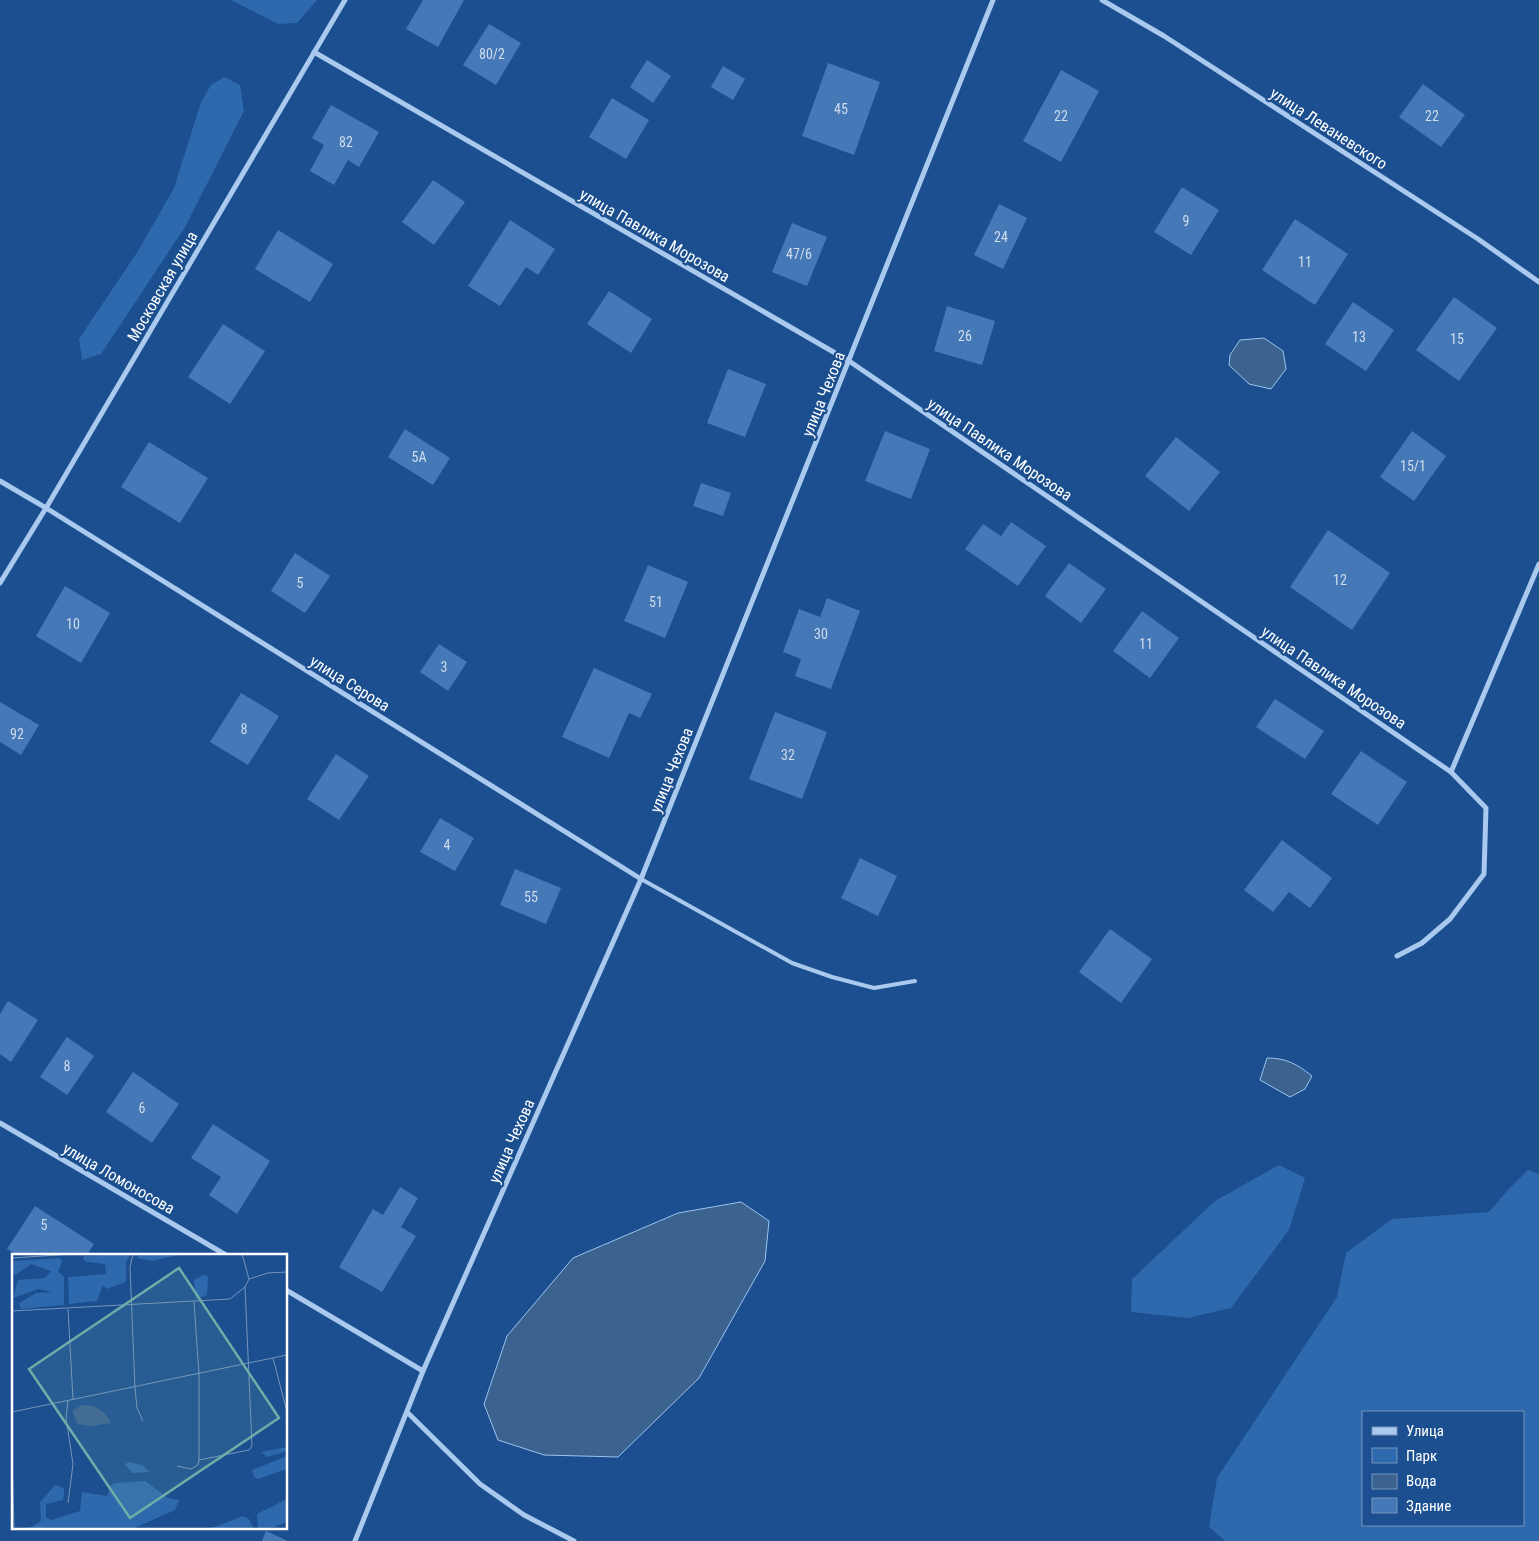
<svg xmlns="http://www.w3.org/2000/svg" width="1539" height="1541" font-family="'Roboto Condensed',sans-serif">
<rect width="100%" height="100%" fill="#1b4f8f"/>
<g fill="#2e69ad" fill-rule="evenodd">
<path d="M231 0H317L297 23 278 24Z"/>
<path d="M224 77 240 85 244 111 185 227 101 354 82 360 79 339 138 251 174 188 201 102 211 85Z"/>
<path d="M1279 1165 1305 1178 1289 1230 1231 1308 1188 1318 1131 1312 1132 1279 1215 1201Z"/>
<path d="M1528 1170 1539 1174V1541H1225L1209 1527 1217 1478 1337 1297 1346 1253 1392 1219 1489 1212 1506 1192ZM1523 1412V1525H1363V1412Z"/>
</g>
<g fill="#3c6290" stroke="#9cc4f0">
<path d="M1264 338 1283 351 1286 369 1271 389 1249 384 1229 365 1230 355 1240 340Z"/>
<path d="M1267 1058C1286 1058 1297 1064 1312 1076L1305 1089 1290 1097 1260 1080Z"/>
<path d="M741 1202 769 1221 765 1261 699 1378 618 1457 544 1455 498 1440 484 1404 507 1336 573 1258 678 1213Z"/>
</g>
<g fill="#4478b7">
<path d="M423 0H464L438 47 406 29Z"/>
<path d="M489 24 521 43 496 85 463 65Z"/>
<path d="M647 60 671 76 653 103 630 87Z"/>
<path d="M828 63 880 82 854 155 802 136Z"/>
<path d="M723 66 745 79 733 100 711 87Z"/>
<path d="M1061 70 1099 91 1061 162 1023 141Z"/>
<path d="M1423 84 1465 115 1441 147 1399 117Z"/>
<path d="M612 98 649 120 626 159 589 137Z"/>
<path d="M331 105 379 132 359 167 348 160 334 185 310 171 324 145 312 138Z"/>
<path d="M433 180 465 202 434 245 402 222Z"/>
<path d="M1182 187 1219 210 1191 255 1154 232Z"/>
<path d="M999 204 1027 218 1003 269 974 255Z"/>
<path d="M1295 219 1348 254 1315 305 1262 270Z"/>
<path d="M510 220 555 249 538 275 526 267 500 306 468 286Z"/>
<path d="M792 223 827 237 807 286 772 272Z"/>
<path d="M278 230 333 264 310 302 255 269Z"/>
<path d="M609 291 652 319 631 353 587 324Z"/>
<path d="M1454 297 1497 328 1459 381 1416 350Z"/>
<path d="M1353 302 1394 330 1366 371 1325 344Z"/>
<path d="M947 306 995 321 982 365 934 351Z"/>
<path d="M223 324 265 351 230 404 188 377Z"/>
<path d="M728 369 766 384 745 437 707 423Z"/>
<path d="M405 429 450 458 433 485 388 457Z"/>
<path d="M885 431 930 449 911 499 865 481Z"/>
<path d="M1412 431 1446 456 1414 501 1380 477Z"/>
<path d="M1176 437 1220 472 1189 511 1145 476Z"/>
<path d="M149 442 208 478 180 523 121 487Z"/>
<path d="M701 483 731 493 723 516 693 506Z"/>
<path d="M1011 522 1046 546 1018 586 965 549 983 524 1001 536Z"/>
<path d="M1328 530 1390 573 1352 630 1290 587Z"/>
<path d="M295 553 330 576 305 613 271 591Z"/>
<path d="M1069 563 1106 589 1081 623 1045 596Z"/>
<path d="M648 565 688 582 665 638 624 621Z"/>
<path d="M65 586 110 613 81 663 36 636Z"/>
<path d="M827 598 860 611 831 689 795 676 801 659 783 652 799 609 820 617Z"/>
<path d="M1142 611 1179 638 1150 678 1113 651Z"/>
<path d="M439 644 467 662 448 691 420 672Z"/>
<path d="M594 668 652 694 640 718 629 713 609 758 562 737Z"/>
<path d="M241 693 279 716 248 765 210 742Z"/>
<path d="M1275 699 1324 731 1305 759 1256 727Z"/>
<path d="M0 702 39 725 21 755 0 742Z"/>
<path d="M775 712 827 732 802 799 749 779Z"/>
<path d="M1361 751 1407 782 1378 825 1331 794Z"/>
<path d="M336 754 369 776 339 820 307 799Z"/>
<path d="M440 818 474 838 455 871 420 852Z"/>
<path d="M1282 840 1332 878 1310 908 1289 892 1273 912 1244 890Z"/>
<path d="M860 858 897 876 878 916 841 898Z"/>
<path d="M515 869 561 888 546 924 500 905Z"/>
<path d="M1110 929 1152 959 1121 1003 1079 972Z"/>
<path d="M8 1001 38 1020 11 1062 0 1054V1014Z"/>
<path d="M67 1037 94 1056 67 1095 40 1077Z"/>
<path d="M133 1072 179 1104 152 1143 106 1112Z"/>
<path d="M213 1124 270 1161 237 1214 209 1195 221 1177 191 1158Z"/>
<path d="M400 1187 418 1198 401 1227 416 1236 382 1292 339 1267 373 1209 383 1215Z"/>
<path d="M35 1206 94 1244 87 1255H17L7 1249Z"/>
<path d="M266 1531 288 1541H262Z"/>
</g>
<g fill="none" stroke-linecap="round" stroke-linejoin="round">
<path stroke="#a9c9ee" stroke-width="4" d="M641 879 792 963 832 977 874 988 915 981"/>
<g stroke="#a9c9ee" stroke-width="5">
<path d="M1102 0 1164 36 1478 239 1539 282"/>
<path d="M314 52 849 361 1451 772 1486 808 1484 874 1450 919 1422 943 1397 956"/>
<path d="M0 481 46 508 641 879"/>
<path d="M0 583 46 508 345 0"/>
<path d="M1451 772 1539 564"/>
<path d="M0 1123 226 1255"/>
<path d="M286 1290 423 1371"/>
<path d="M407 1412 480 1484 524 1515 574 1541"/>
<path d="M355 1541 423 1371 641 879 993 0"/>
</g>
</g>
<g text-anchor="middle" stroke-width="4.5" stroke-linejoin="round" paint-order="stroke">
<g font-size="14" fill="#d0dded">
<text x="492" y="59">80/2</text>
<text x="841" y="114">45</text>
<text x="1061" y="121">22</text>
<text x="1432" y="121">22</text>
<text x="346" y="147">82</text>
<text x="1186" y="226">9</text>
<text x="1001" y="242">24</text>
<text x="799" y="259">47/6</text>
<text x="1305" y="267">11</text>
<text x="965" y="341">26</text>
<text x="1359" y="342">13</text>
<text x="1457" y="344">15</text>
<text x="419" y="462">5А</text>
<text x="1413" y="471">15/1</text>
<text x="1340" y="585">12</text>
<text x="300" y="588">5</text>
<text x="656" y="607">51</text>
<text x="73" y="629">10</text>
<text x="821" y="639">30</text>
<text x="1146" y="649">11</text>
<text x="444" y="672">3</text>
<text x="244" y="734">8</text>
<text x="17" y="739">92</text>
<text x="788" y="760">32</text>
<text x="447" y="850">4</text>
<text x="531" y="902">55</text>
<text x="67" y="1071">8</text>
<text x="142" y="1113">6</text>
<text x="44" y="1230">5</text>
</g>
<g font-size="16" fill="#fff" stroke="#1b4f8f">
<text transform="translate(1329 128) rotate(33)" y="6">улица Леваневского</text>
<text transform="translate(655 235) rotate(30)" y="6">улица Павлика Морозова</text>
<text transform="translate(162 286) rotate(-60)" y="6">Московская улица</text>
<text transform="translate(823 394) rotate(-68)" y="6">улица Чехова</text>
<text transform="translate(1000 449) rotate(34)" y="6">улица Павлика Морозова</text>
<text transform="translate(1334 677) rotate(34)" y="6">улица Павлика Морозова</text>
<text transform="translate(350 683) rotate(32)" y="6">улица Серова</text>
<text transform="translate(671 770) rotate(-68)" y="6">улица Чехова</text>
<text transform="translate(511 1141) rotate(-66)" y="6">улица Чехова</text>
<text transform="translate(119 1178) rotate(30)" y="6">улица Ломоносова</text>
</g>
</g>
<g transform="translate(12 1254)">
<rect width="275" height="275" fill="#1b4f8f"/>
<path d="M111 0 118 1 114 8V28L95 35 91 31 85 47 57 50 56 23 94 20 93 10 75 8 71 6 72 2ZM171 0 140 7 125 4 126 0ZM48 4 50 8 46 17 52 23V51L9 55 7 49 24 39 40 38 27 35 1 44 6 26 33 24 39 17 19 10 4 21 0 19V7ZM191 21 196 22 195 41 184 45 182 26ZM275 193V197L255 203 249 198ZM275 202V215L246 225 242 223 240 216ZM117 208 130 211 138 218 120 219 113 210ZM133 227 156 244 167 246 163 256 120 275H5L20 273 29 267 28 248 43 231 52 234V240L51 246 34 250V263L39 266 68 257 70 238 95 242 98 232 103 229ZM275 245V268L257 275H246L245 260ZM231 262 237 265 242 275H197Z" fill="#2e69ad"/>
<path d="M70 151 82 152 93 159 99 169 79 172 66 170 60 157Z" fill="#3c6290"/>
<path fill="none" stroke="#7695bc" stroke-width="1" d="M121 0 118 13 123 134 125 154 131 167M0 4 61 0M237 25 256 19 275 18M56 55 61 145M0 57 218 45 233 33 237 25 230 0M261 104 275 158M0 158 275 101M0 202 2 275M187 206 237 196 240 192 233 33M165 212 179 215 186 211 187 206V120L182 48M56 249 61 210 54 164 56 146"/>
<path fill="#6fada8" fill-opacity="0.15" stroke="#6fada8" stroke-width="2.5" d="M167 14 267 164 118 264 17 115Z"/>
<rect width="275" height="275" fill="none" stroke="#fff" stroke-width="2.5"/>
</g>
<rect x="1362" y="1411" width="162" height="115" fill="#1b4f8f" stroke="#7695bc"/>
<rect x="1372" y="1427" width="25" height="8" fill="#a9c9ee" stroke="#7695bc"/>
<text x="1406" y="1436" font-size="15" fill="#ffffff">Улица</text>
<rect x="1372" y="1448" width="25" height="15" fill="#2e69ad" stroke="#7695bc"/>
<text x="1406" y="1461" font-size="15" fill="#ffffff">Парк</text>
<rect x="1372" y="1474" width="25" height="15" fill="#3c6290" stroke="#7695bc"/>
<text x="1406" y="1486" font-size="15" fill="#ffffff">Вода</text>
<rect x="1372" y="1498" width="25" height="15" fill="#4478b7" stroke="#7695bc"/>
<text x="1406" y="1511" font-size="15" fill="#ffffff">Здание</text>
</svg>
